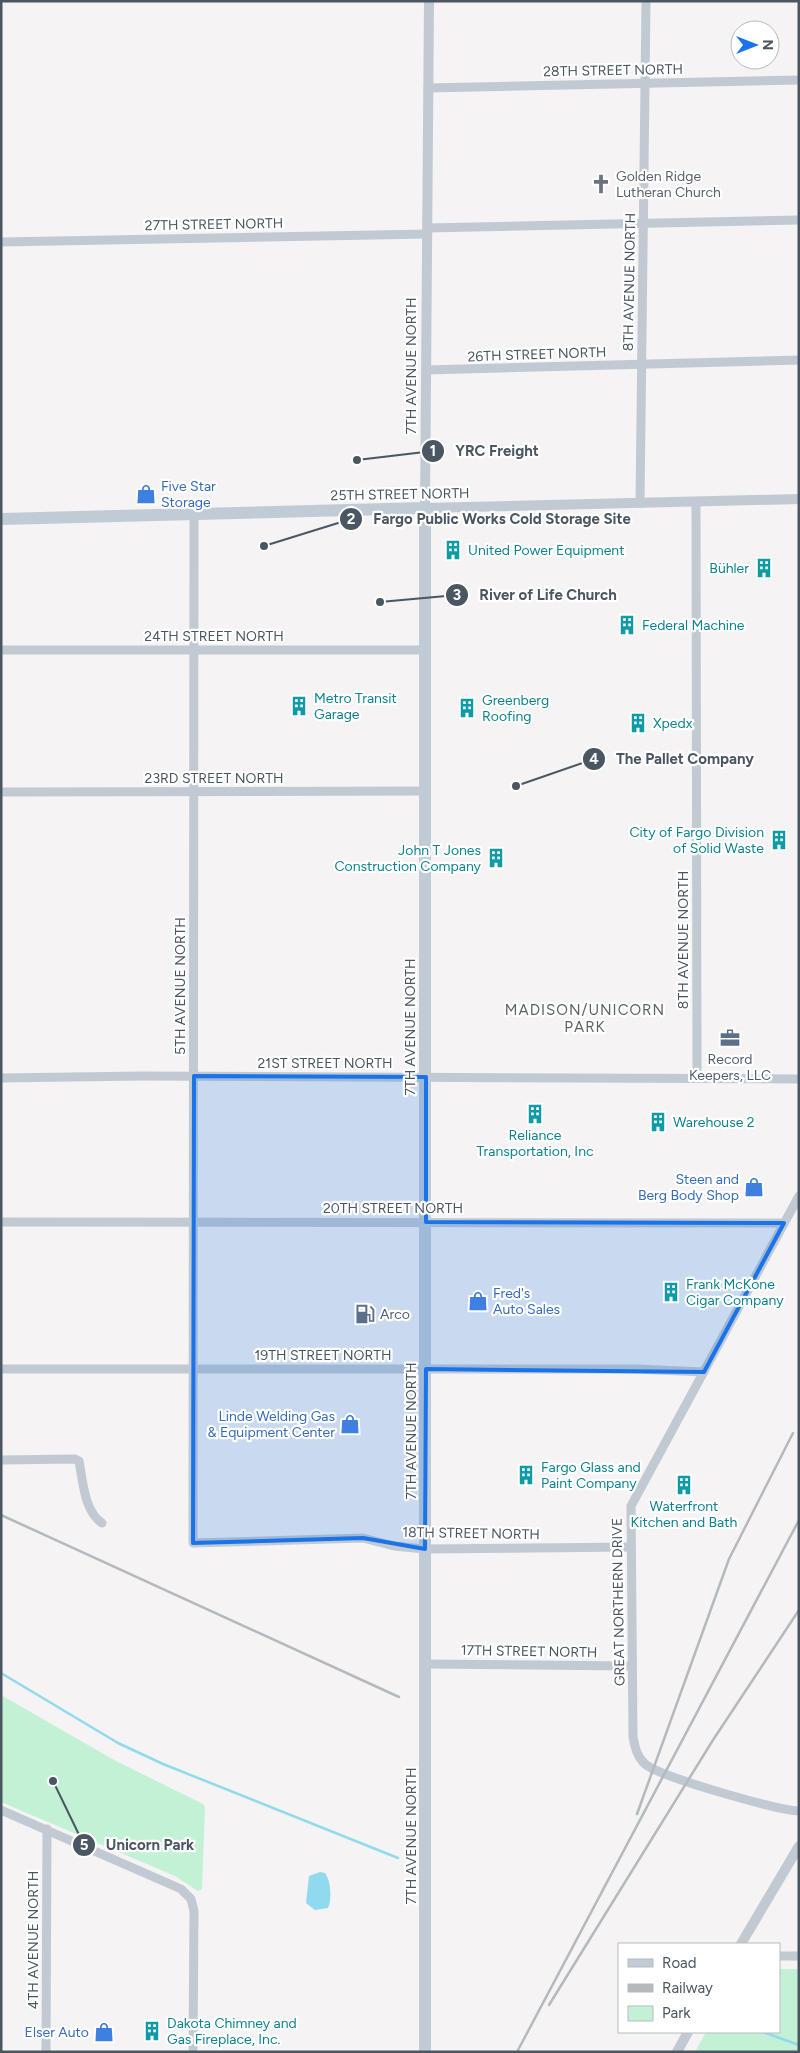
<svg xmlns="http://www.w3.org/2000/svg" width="800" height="2053" font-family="Figtree,sans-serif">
<rect width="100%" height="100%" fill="#f5f3f3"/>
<g fill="#c3f1d5">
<path d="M1 1695 114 1760 203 1804 205 1807 202 1889 198 1891 175 1876 1 1802Z"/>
<path d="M779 1969H799V2052H695L706 2032H779Z"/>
</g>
<path fill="#90daee" d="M320 1872 325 1873C331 1881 332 1899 328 1908L315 1910 306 1903 309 1876Z"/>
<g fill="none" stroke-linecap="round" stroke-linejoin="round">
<g stroke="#90daee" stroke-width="2.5">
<path d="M1 1673 118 1743 163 1764 398 1858"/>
<path d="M763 2032 799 2045"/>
</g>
<g stroke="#c1cad2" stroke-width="9">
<path d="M428 88 799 80"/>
<path d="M427 228 799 220"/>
<path d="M1 242 427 234"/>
<path d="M426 370 799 360"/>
<path d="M696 502 697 1078"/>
<path d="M640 503 646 1"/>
<path d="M194 514 193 1543 363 1538 394 1546 425 1549 631 1547"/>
<path d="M1 650H426"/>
<path d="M1 792 426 791"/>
<path d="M1 1078 142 1076 799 1079"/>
<path d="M799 1196 631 1506 633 1737C635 1747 637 1757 645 1764 660 1777 777 1810 799 1811"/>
<path d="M1 1222 784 1223"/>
<path d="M1 1369H636L704 1372"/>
<path d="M1 1460 75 1459 79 1461C83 1481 84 1511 102 1523"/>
<path d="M426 1664 632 1666"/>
<path d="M1 1810 181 1889 191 1899 194 1911 193 2052"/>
<path d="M779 1956H799"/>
<path d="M46 2052 47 1829"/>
</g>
<g stroke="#c1cad2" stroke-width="10">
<path d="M429 1 425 508 799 499"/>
<path d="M741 1944 799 1846"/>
<path d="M677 2052 688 2032"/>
</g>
<path stroke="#c1cbd6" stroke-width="12" d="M1 519 425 508V2052"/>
<g stroke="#b5b8bd" stroke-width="2.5">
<path d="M1 1515 399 1697"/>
<path d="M637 1814 729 1559 793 1433"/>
<path d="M549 2005 713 1740 799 1610"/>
<path d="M517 2052 799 1520"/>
</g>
</g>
<path fill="#1a73e8" fill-opacity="0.2" stroke="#1a73e8" stroke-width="4" stroke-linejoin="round" d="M194 1076 426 1077V1222L784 1223 704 1372 426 1369 425 1549 363 1538 193 1543Z"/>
<defs>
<symbol id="church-bare" viewBox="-9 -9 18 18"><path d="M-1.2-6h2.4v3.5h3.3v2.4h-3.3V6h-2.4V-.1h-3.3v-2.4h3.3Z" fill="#6b7280" stroke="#fff" stroke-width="2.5" paint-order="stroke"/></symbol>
<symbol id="shop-bare" viewBox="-9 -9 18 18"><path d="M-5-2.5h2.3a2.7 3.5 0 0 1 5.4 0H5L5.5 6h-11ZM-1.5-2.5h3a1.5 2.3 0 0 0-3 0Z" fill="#3f7fe0" stroke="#fff" stroke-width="2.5" paint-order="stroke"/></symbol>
<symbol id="building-bare" viewBox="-9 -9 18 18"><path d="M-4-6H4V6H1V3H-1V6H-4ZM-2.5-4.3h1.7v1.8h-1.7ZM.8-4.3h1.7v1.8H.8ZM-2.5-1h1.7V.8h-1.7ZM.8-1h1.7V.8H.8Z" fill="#0f9aa8" stroke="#fff" stroke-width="2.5" paint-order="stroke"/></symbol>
<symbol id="office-bare" viewBox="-9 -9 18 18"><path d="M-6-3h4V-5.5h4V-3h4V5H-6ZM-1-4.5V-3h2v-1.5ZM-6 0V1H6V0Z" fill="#5c6f8a" stroke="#fff" stroke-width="2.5" paint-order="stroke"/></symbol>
<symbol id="fuel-bare" viewBox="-9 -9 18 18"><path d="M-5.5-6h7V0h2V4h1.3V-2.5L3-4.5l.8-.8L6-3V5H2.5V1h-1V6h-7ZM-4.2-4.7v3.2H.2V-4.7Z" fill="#5c6f8a" stroke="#fff" stroke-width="2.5" paint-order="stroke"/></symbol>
</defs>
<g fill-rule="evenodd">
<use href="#church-bare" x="587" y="170" width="28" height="28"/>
<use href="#shop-bare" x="132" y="480" width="28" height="28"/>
<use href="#building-bare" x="439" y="536" width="28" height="28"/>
<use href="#building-bare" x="750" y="554" width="28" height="28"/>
<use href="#building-bare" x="613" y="611" width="28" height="28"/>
<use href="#building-bare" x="285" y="692" width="28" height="28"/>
<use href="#building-bare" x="453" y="694" width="28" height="28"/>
<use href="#building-bare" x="624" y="709" width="28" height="28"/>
<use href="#building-bare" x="765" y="826" width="28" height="28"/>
<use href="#building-bare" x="482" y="844" width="28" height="28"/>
<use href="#office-bare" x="716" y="1024" width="28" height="28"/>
<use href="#building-bare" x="521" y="1100" width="28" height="28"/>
<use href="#building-bare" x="644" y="1108" width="28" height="28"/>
<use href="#shop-bare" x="740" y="1173" width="28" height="28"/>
<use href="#building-bare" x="657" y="1278" width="28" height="28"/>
<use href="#shop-bare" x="464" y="1287" width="28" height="28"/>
<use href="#fuel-bare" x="351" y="1300" width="28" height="28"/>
<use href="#shop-bare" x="336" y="1410" width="28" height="28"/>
<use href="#building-bare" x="512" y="1461" width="28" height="28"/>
<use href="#building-bare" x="670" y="1471" width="28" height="28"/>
<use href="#building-bare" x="138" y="2017" width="28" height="28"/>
<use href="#shop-bare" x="90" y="2018" width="28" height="28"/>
</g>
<g text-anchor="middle" stroke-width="4.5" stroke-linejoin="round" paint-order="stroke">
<g font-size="14" fill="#4a5661" stroke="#fff">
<text transform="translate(613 70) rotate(-1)" y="5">28TH STREET NORTH</text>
<text transform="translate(214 224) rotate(-1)" y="5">27TH STREET NORTH</text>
<text transform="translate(629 282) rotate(-89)" y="5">8TH AVENUE NORTH</text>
<text transform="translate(537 354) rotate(-2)" y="5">26TH STREET NORTH</text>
<text transform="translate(411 366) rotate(-90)" y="5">7TH AVENUE NORTH</text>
<text transform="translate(400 494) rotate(-1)" y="5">25TH STREET NORTH</text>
<text x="214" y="641">24TH STREET NORTH</text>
<text x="214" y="783">23RD STREET NORTH</text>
<text transform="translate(683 940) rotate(-90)" y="5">8TH AVENUE NORTH</text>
<text transform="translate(180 986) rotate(-90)" y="5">5TH AVENUE NORTH</text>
<text transform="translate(410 1027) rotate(-90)" y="5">7TH AVENUE NORTH</text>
<text x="325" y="1068">21ST STREET NORTH</text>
<text x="393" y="1213">20TH STREET NORTH</text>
<text x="323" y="1360">19TH STREET NORTH</text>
<text transform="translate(411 1431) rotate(-90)" y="5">7TH AVENUE NORTH</text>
<text transform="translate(471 1533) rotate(1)" y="5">18TH STREET NORTH</text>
<text transform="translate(618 1602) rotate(-91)" y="5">GREAT NORTHERN DRIVE</text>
<text transform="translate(529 1651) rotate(1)" y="5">17TH STREET NORTH</text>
<text transform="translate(411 1836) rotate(-90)" y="5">7TH AVENUE NORTH</text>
<text transform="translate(33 1940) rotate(-90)" y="5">4TH AVENUE NORTH</text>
</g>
<g font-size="14" fill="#5b616d" stroke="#fff" text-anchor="start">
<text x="616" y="181">Golden Ridge<tspan x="616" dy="16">Lutheran Church</tspan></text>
</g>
<g font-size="14" fill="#366cbe" stroke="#fff" text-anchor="end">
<text x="161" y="491" text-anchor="start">Five Star<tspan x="161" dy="16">Storage</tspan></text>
<text x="739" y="1184">Steen and<tspan x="739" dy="16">Berg Body Shop</tspan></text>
<text x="493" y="1298" text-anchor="start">Fred's<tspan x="493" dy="16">Auto Sales</tspan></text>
<text x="335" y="1421">Linde Welding Gas<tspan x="335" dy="16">&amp; Equipment Center</tspan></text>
<text x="89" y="2037">Elser Auto</text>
</g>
<g font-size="14" fill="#0d838f" stroke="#fff" text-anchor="start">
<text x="468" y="555">United Power Equipment</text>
<text x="749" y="573" text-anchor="end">Bühler</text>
<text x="642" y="630">Federal Machine</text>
<text x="314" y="703">Metro Transit<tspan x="314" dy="16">Garage</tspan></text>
<text x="482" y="705">Greenberg<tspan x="482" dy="16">Roofing</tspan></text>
<text x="653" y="728">Xpedx</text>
<text x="764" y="837" text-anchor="end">City of Fargo Division<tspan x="764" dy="16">of Solid Waste</tspan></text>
<text x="481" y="855" text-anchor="end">John T Jones<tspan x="481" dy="16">Construction Company</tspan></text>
<text x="673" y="1127">Warehouse 2</text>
<text x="535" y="1140" text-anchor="middle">Reliance<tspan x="535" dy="16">Transportation, Inc</tspan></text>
<text x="686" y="1289">Frank McKone<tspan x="686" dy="16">Cigar Company</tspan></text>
<text x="541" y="1472">Fargo Glass and<tspan x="541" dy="16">Paint Company</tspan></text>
<text x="684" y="1511" text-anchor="middle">Waterfront<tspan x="684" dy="16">Kitchen and Bath</tspan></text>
<text x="167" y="2028">Dakota Chimney and<tspan x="167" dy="16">Gas Fireplace, Inc.</tspan></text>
</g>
<g font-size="14" fill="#4e5e75" stroke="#fff">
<text x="730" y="1064">Record<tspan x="730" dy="16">Keepers, LLC</tspan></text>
<text x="380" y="1319" text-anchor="start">Arco</text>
</g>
<g font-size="15" letter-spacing="1" fill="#5f6368" stroke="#fff">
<text x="585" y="1015">MADISON/UNICORN<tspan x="585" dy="17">PARK</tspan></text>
</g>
</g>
<path fill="none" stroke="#4a5661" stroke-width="2" d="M357 460L433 451M264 546L351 519M380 602L457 595M516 786L594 759M53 1781L84 1845"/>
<g fill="#4a5661" stroke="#fff" stroke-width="2">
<circle cx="357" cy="460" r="5"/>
<circle cx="264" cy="546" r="5"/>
<circle cx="380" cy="602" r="5"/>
<circle cx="516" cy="786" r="5"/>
<circle cx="53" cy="1781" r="5"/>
<circle cx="433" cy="451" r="12"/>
<circle cx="351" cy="519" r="12"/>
<circle cx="457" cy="595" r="12"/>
<circle cx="594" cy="759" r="12"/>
<circle cx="84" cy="1845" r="12"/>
</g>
<g font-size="15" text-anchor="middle" font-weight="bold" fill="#fff">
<text x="433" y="456">1</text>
<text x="351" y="524">2</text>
<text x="457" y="600">3</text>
<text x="594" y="764">4</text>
<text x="84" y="1850">5</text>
</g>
<g font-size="15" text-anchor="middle" font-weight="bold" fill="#4a5661" stroke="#fff" stroke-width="4.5" stroke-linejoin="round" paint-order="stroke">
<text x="497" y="456">YRC Freight</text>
<text x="502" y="524">Fargo Public Works Cold Storage Site</text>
<text x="548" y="600">River of Life Church</text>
<text x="685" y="764">The Pallet Company</text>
<text x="150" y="1850">Unicorn Park</text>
</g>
<rect width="800" height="2053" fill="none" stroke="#4a5661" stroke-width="5"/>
<rect x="618" y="1943" width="162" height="90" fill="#ffffff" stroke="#b7bbc0"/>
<rect x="628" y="1959" width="25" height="8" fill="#c1cbd6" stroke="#b7bbc0"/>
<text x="662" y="1968" font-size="15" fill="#4a5661">Road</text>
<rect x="628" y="1984" width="25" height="8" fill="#b5b8bd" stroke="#b7bbc0"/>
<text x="662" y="1993" font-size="15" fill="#4a5661">Railway</text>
<rect x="628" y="2006" width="25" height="15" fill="#c3f1d5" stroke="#b7bbc0"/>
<text x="662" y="2018" font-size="15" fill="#4a5661">Park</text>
<g transform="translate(755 45) rotate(90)"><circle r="24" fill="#ffffff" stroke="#b7bbc0"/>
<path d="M0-4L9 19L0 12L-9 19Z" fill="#1a73e8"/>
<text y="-8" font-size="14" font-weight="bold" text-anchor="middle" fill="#4a5661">N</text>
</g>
</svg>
